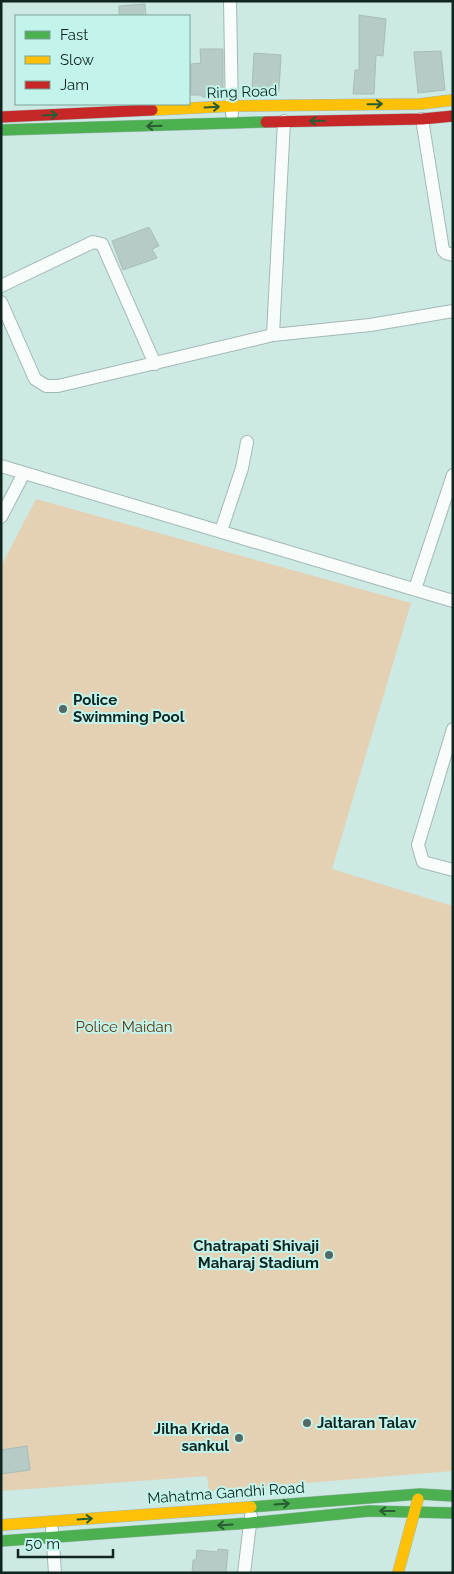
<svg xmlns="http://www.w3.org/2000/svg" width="454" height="1574" font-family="Raleway,sans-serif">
<rect width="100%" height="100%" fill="#cde9e4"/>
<path fill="#e4d1b3" d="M36 499 411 603 332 869 453 906V1471L209 1491 207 1476 1 1491V566Z"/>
<g fill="#b6cbc5" stroke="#a9bdb7">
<path d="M145 4 146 16H119V6Z"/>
<path d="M359 15 386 19 383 56 376 55 374 94H353L355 70H359Z"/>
<path d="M200 49H223V96L202 97V95H191V64L201 63Z"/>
<path d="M441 51 445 90 418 93 414 52Z"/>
<path d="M254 53 281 55 279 90 277 95H254V88H252Z"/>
<path d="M149 227 159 246 152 249 157 258 123 270 112 241Z"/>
<path d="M27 1446 30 1470 1 1474V1450Z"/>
<path d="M218 1549 228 1550 226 1573H192L193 1560H196L197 1550 218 1552Z"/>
</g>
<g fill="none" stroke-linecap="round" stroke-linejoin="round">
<defs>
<g id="street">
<path d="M230 1 232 114"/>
<path d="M422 119 443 250 446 253 453 255"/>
<path d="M1 286 93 242 102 244 155 364"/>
<path d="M1 302 35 379 46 386H58L273 335 370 325 453 311"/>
<path d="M273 335 284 121"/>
<path d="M1 466 453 601"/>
<path d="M1 517 24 473"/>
<path d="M221 531 242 468 247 442"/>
<path d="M415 589 453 475"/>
<path d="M453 729 418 845 423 862 453 870"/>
<path d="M52 1530 55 1573"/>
<path d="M244 1573 251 1516"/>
</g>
<g id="fast">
<path d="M1 130 266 122"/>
<path d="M251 1507 420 1494 453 1496"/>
<path d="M1 1541 250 1523 369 1511 453 1513"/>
</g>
<g id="slow">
<path d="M152 110 233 106 420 104 453 100"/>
<path d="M1 1525 251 1507"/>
<path d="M398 1573 418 1499"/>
</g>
<g id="jam">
<path d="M1 117 152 110"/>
<path d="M266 122 422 119 453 116"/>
</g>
</defs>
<use href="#street" stroke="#a2b8b4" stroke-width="14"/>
<use href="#fast" stroke="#a2b8b4" stroke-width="12"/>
<use href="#slow" stroke="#a2b8b4" stroke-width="12"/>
<use href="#jam" stroke="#a2b8b4" stroke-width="12"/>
<use href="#street" stroke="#f8fcfb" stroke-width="12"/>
<use href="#fast" stroke="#4caf50" stroke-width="11"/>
<use href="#slow" stroke="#ffc107" stroke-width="11"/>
<use href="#jam" stroke="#c62828" stroke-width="11"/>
</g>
<defs><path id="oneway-shaft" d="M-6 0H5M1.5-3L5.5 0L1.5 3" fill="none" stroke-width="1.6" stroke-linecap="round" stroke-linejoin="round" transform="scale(1.25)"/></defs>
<g stroke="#285c33">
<use href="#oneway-shaft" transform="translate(375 104) rotate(-1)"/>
<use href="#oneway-shaft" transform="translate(212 107) rotate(-3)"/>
<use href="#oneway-shaft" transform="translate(50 115) rotate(-3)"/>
<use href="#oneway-shaft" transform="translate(317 121) rotate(179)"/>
<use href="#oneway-shaft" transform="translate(154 126) rotate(178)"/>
<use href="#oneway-shaft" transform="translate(282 1504) rotate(-4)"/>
<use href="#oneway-shaft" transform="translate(387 1511) rotate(-180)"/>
<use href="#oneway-shaft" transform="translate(85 1519) rotate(-4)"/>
<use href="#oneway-shaft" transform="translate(225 1525) rotate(176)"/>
</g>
<g fill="#526965" stroke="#c2f4eb" stroke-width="2">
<circle cx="63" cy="709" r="5"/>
<circle cx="329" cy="1255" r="5"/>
<circle cx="307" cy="1423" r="5"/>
<circle cx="239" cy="1438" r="5"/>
</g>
<g text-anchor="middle" stroke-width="4" stroke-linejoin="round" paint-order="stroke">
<g font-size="15" fill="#102420" stroke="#c2f4eb">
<text transform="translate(242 92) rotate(-2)" y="5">Ring Road</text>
<text transform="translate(226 1493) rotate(-4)" y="5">Mahatma Gandhi Road</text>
</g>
<g font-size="15" font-weight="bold" fill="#102420" stroke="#c2f4eb" text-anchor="start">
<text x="73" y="705">Police<tspan x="73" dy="17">Swimming Pool</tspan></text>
<text x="319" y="1251" text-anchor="end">Chatrapati Shivaji<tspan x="319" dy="17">Maharaj Stadium</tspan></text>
<text x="317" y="1428">Jaltaran Talav</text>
<text x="229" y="1434" text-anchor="end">Jilha Krida<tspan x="229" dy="17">sankul</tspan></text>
</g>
<g font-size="15" fill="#5d3811" stroke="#c2f4eb">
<text x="124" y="1032">Police Maidan</text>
</g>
</g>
<rect width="454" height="1574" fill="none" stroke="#102420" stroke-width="5"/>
<rect x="15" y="15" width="175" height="90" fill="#c2f4eb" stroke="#7ba19a"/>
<rect x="25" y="31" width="25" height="8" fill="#4caf50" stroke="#7ba19a"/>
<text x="60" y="40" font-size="15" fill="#102420">Fast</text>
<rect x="25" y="56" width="25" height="8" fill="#ffc107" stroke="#7ba19a"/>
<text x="60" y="65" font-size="15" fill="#102420">Slow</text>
<rect x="25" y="81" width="25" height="8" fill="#c62828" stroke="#7ba19a"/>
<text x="60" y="90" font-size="15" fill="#102420">Jam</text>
<path d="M18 1549v8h95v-8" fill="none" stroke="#102420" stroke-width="2.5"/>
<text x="25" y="1549" font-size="15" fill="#102420" stroke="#c2f4eb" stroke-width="4" paint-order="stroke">50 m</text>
</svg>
